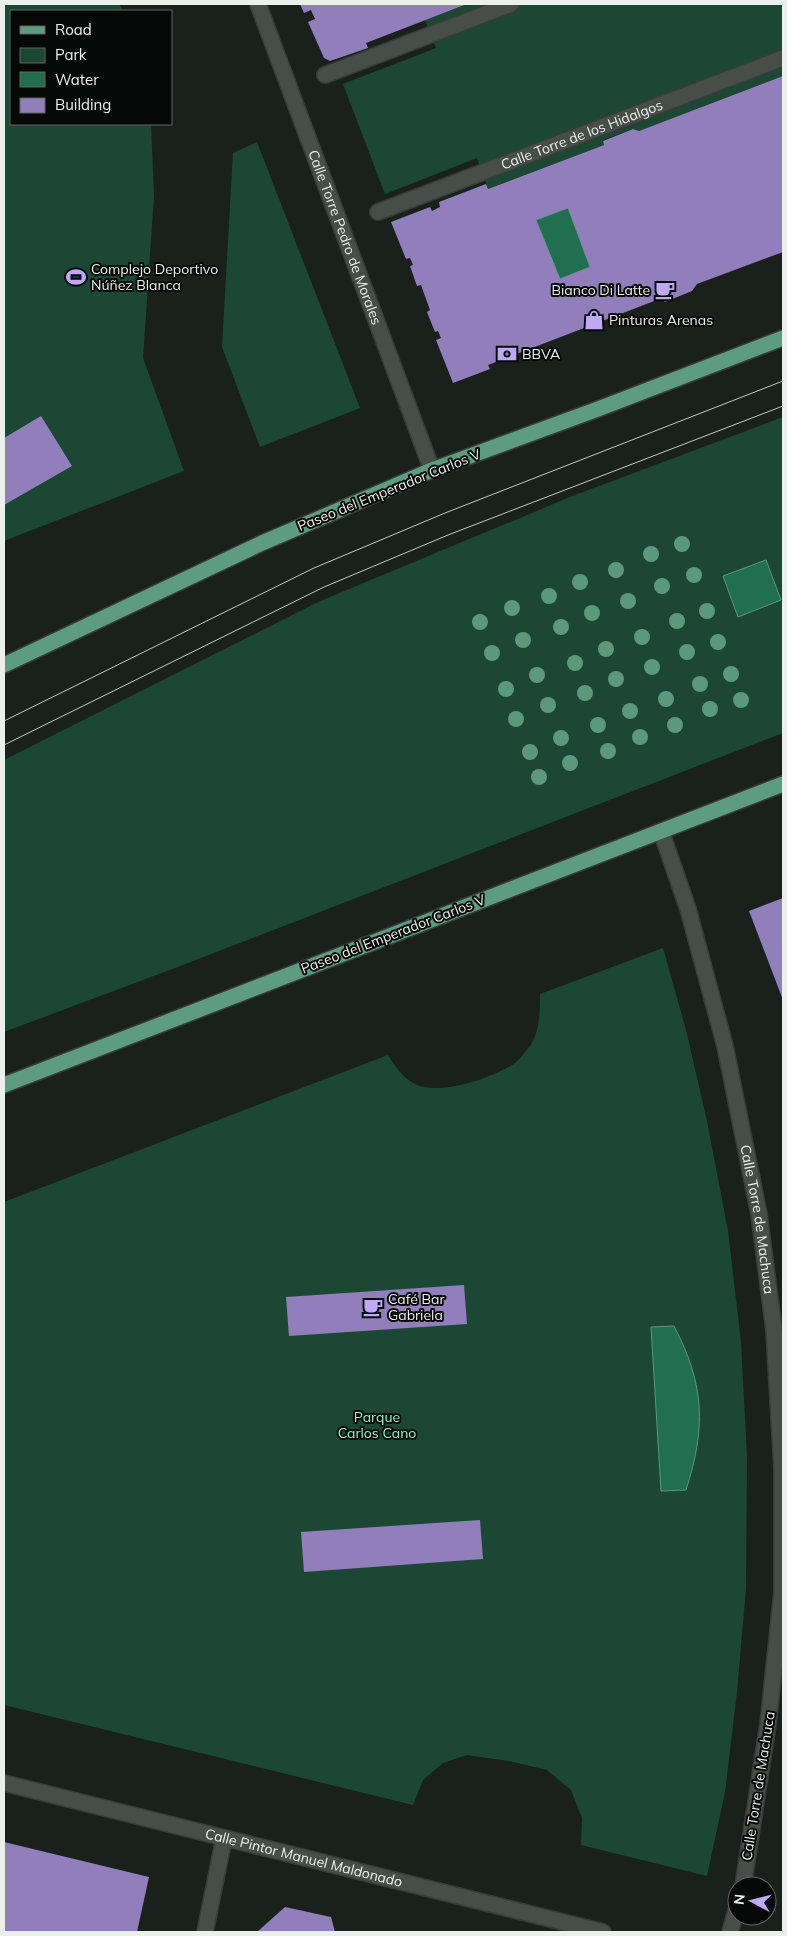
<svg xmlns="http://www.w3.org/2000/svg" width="787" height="1936" font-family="Mulish,sans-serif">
<rect width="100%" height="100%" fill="#1a211d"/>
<g fill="#1c4735">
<path d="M4 4H119L123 11H11V124H151L154 196 143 358 184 471 4 541Z"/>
<path d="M468 4H783V76L639 131 632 129 603 140 604 145 488 189 477 158 385 194 343 84 436 48 425 20Z"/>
<path d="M257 142 360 408 260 447 222 347 233 153Z"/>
<path d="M783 417V733L175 968 4 1032V760L318 602 575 495Z"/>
<path d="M663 948 686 1030 707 1121 728 1231 741 1342 747 1457 746 1588 737 1692 725 1792 707 1876 581 1845 582 1818 571 1790 547 1770 509 1761 467 1755 443 1763 423 1780 413 1805 4 1705V1202L388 1055C396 1068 407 1084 424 1087 449 1092 490 1078 512 1065 518 1062 525 1052 530 1046 540 1031 540 1011 540 994Z"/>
</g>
<g fill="#216e50" stroke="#5e957f">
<path d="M568 208 590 267 560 279 536 220Z"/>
<path d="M766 560 781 600 738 617 723 576Z"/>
<path d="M674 1326C705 1385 706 1428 686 1490L661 1491 651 1327Z"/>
</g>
<g fill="#917fbb" fill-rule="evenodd">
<path d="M300 4H467L366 43 368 48 330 61 324 58 308 22 315 19 311 10 304 13Z"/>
<path d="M783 76V252L697 284 692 291 665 302 662 298 488 365 490 369 453 383 436 340 441 338 438 331 435 332 427 312 430 310 421 285 417 286 410 266 413 265 410 258 406 259 391 222 430 207 432 211 440 207 439 202 486 184 488 189 604 145 603 141 633 129 639 131ZM568 208 590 267 560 279 536 220Z"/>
<path d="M41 416 72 466 4 505V438Z"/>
<path d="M783 898V1000L749 911Z"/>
<path d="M464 1285 467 1324 289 1336 286 1297Z"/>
<path d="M480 1520 483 1559 304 1572 301 1532Z"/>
<path d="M4 1842 149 1877 137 1932H4Z"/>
<path d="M285 1907 331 1917 335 1932H257Z"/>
</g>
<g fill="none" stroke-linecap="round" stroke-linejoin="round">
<defs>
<g id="street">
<path d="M325 75 511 4"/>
<path id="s1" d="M378 212 783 58"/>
<path d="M205 1932 224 1838"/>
</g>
<g id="secondary">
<path id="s2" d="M258 4 432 470"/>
<path id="s3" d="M661 831 688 909 725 1046 759 1214 774 1330 782 1469V1592L768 1724 743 1886"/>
<path id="s4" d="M4 1783 603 1932"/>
<path d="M730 1932 737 1907"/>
</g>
<g id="primary">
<path d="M4 665 262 543 432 470 598 409 783 338"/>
<path d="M4 1085 783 784"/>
</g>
</defs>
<use href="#street" stroke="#383d3a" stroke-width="18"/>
<use href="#secondary" stroke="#383d3a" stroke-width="18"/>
<use href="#primary" stroke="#383d3a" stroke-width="18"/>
<use href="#street" stroke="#474e4a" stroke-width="15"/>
<use href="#secondary" stroke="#474e4a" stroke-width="15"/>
<use href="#primary" stroke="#5e9c81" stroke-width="15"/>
<g stroke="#c2c7c4" stroke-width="1">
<path d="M4 721 314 568 445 513 783 381"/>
<path d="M4 745 324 587 448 535 783 406"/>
</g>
</g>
<g fill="#5b987c">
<circle cx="682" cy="544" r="8"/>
<circle cx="651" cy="554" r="8"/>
<circle cx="616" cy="570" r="8"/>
<circle cx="694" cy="575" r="8"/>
<circle cx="580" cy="582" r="8"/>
<circle cx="662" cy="586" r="8"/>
<circle cx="549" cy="596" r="8"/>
<circle cx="628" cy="601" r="8"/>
<circle cx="512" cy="608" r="8"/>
<circle cx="707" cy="611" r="8"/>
<circle cx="592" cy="613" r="8"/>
<circle cx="677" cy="621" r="8"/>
<circle cx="480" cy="622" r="8"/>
<circle cx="561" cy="627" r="8"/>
<circle cx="642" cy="637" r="8"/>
<circle cx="523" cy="640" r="8"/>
<circle cx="718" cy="642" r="8"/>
<circle cx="606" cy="649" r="8"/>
<circle cx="687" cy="652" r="8"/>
<circle cx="492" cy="653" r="8"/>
<circle cx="575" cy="663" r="8"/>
<circle cx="652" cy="667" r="8"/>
<circle cx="731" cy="674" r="8"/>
<circle cx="537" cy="675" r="8"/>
<circle cx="616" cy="679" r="8"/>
<circle cx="700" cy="684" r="8"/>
<circle cx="506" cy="689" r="8"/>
<circle cx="585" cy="693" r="8"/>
<circle cx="666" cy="699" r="8"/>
<circle cx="741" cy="700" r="8"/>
<circle cx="548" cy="705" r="8"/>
<circle cx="710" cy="709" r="8"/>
<circle cx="630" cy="711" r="8"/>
<circle cx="516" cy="719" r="8"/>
<circle cx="598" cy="725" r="8"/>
<circle cx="675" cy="725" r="8"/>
<circle cx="640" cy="737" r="8"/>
<circle cx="561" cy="738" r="8"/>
<circle cx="608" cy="751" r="8"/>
<circle cx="530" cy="752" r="8"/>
<circle cx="570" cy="763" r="8"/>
<circle cx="539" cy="777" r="8"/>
</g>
<defs>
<symbol id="stadium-bare" viewBox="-9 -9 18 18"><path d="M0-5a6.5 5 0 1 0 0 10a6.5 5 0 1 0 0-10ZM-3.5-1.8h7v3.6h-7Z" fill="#bfa9f4" stroke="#070908" stroke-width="2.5" paint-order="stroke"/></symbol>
<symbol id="cafe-bare" viewBox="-9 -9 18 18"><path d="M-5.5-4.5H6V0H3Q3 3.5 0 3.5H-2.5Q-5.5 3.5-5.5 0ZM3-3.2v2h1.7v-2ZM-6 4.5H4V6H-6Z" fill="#bfa9f4" stroke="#070908" stroke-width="2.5" paint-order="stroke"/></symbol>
<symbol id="shop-bare" viewBox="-9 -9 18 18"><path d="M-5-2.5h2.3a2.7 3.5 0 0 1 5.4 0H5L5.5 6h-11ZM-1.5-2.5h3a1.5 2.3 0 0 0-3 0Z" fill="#bfa9f4" stroke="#070908" stroke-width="2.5" paint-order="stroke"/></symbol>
<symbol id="bank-bare" viewBox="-9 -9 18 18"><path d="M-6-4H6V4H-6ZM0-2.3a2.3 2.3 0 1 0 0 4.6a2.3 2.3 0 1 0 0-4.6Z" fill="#bfa9f4" stroke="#070908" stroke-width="2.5" paint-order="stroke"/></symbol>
</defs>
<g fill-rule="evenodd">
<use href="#stadium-bare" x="62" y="263" width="28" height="28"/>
<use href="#cafe-bare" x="651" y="276" width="28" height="28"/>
<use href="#shop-bare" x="580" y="306" width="28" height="28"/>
<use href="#bank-bare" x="493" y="340" width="28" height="28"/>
<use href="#cafe-bare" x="359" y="1293" width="28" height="28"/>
</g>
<g text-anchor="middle" stroke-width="4" stroke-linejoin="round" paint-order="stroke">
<g font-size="14" fill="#ebf0ed" stroke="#070908">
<text dy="5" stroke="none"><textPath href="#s1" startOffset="218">Calle Torre de los Hidalgos</textPath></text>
<text dy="5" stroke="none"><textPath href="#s2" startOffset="249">Calle Torre Pedro de Morales</textPath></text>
<text transform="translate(389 490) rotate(-22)" y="5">Paseo del Emperador Carlos V</text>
<text transform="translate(393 934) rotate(-21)" y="5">Paseo del Emperador Carlos V</text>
<text dy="5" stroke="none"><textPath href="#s3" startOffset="401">Calle Torre de Machuca</textPath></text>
<text transform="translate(758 1786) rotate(-81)" y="5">Calle Torre de Machuca</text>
<text dy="5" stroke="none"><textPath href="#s4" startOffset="309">Calle Pintor Manuel Maldonado</textPath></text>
</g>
<g font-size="14" fill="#ebf0ed" stroke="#070908" text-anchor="start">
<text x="91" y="274">Complejo Deportivo<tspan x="91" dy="16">Núñez Blanca</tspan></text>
<text x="650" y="295" text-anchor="end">Bianco Di Latte</text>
<text x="609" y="325">Pinturas Arenas</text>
<text x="522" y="359">BBVA</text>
<text x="388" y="1304">Café Bar<tspan x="388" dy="16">Gabriela</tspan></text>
</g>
<g font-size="14" fill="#90f9ca" stroke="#070908">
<text x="377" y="1422">Parque<tspan x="377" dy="16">Carlos Cano</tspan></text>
</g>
</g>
<rect width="787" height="1936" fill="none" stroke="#ebf0ed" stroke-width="10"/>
<rect x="10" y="10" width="162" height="115" fill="#070908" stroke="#626564"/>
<rect x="20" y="26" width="25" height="8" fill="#5e9c81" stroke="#626564"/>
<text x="55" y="35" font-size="15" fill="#ebf0ed">Road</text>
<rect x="20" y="48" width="25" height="15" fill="#1c4735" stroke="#626564"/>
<text x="55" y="60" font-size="15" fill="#ebf0ed">Park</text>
<rect x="20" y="72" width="25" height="15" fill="#216e50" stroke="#626564"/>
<text x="55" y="85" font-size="15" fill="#ebf0ed">Water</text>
<rect x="20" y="98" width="25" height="15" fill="#917fbb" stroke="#626564"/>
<text x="55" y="110" font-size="15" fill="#ebf0ed">Building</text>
<g transform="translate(752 1901) rotate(277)"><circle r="24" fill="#070908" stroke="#626564"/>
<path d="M0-4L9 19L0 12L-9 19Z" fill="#bfa9f4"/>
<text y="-8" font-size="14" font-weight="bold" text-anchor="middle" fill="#ebf0ed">N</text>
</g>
</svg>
